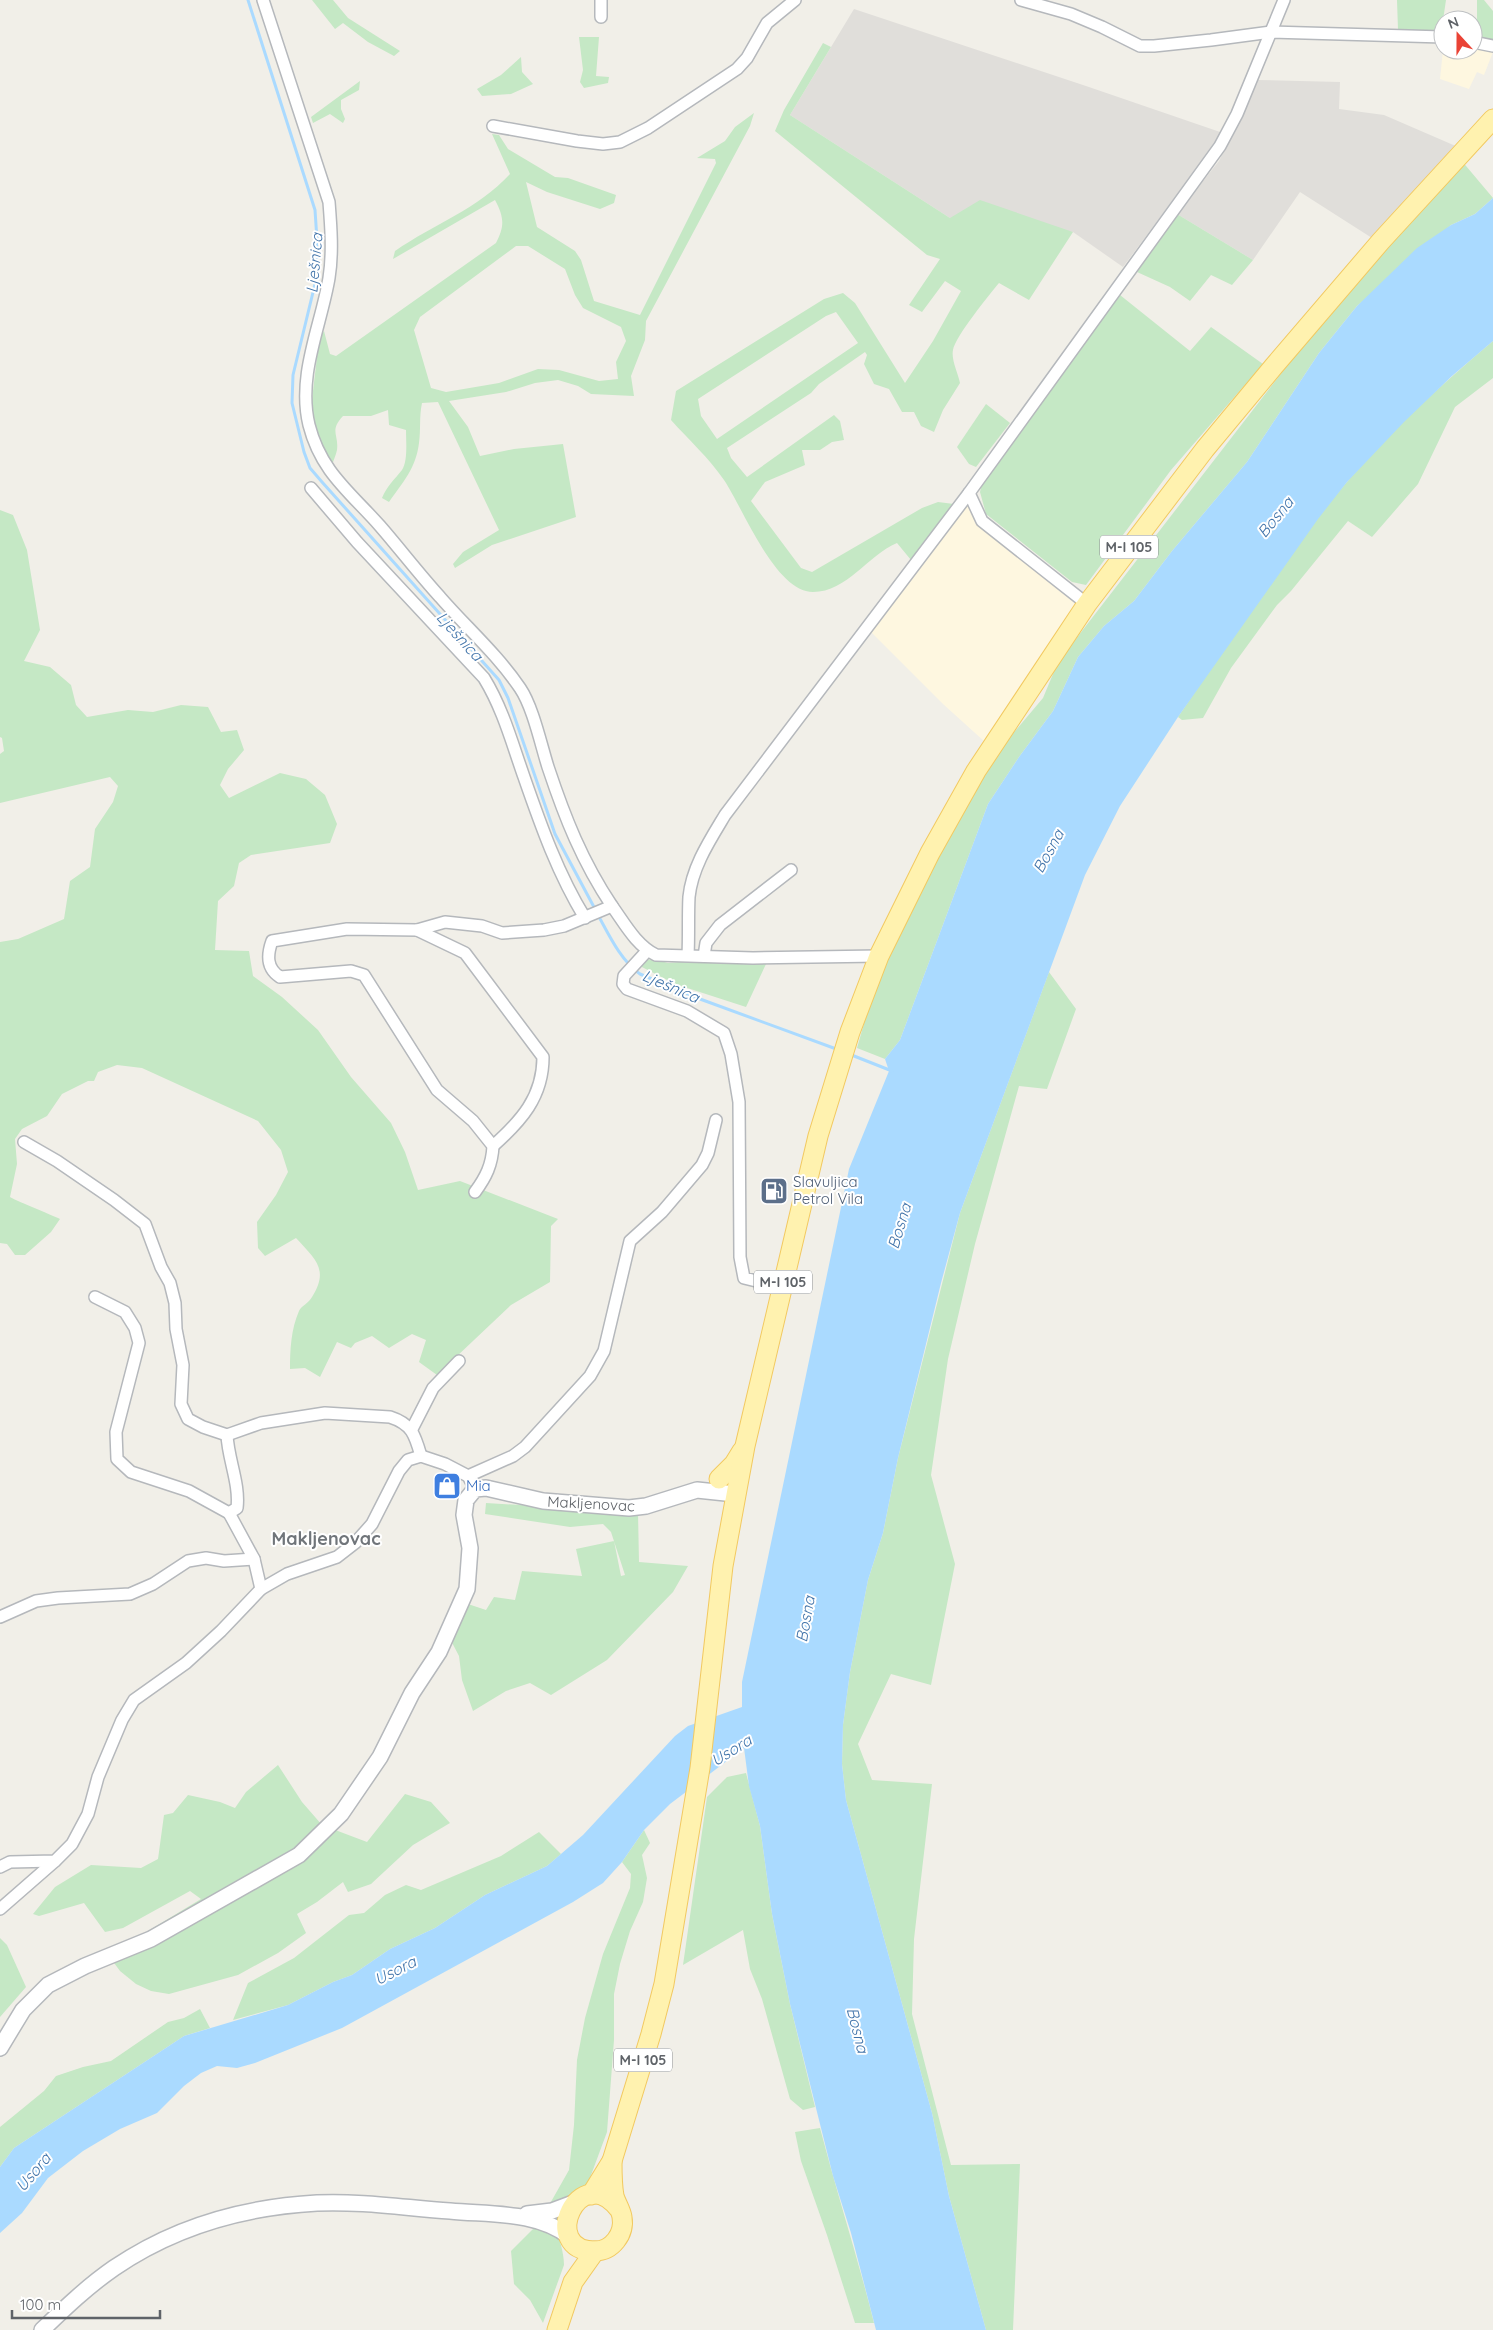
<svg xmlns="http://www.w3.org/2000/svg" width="1493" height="2330" font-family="Quicksand,sans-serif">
<rect width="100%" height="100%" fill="#f1efe8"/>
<g fill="#fef7e0">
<path d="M1473 47 1493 52 1484 75 1477 72 1469 89 1440 79 1443 50H1473Z"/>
<path d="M967 502 982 528 1078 604 985 742 943 704 871 632Z"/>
</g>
<g fill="#e0deda">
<path d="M854 9 1086 86 1223 133 1123 267 1073 232 950 218 790 115Z"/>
<path d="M1258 80 1340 82 1339 109 1384 115 1458 147 1372 238 1300 192 1253 260 1177 214 1219 161Z"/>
</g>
<g fill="#c5e8c5" fill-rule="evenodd">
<path d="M312 0H333L348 18 400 51 394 56 368 42 343 23 335 29Z"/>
<path d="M1397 0H1446L1441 34 1431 31 1398 30Z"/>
<path d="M1477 0H1484L1493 11V43L1477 40Z"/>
<path d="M579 37H599L596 76 609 77 608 83 584 88 580 82 583 70Z"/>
<path d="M823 43 831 47 790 115 950 218 980 200 1073 232 1029 300 999 283C989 295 955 337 953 350 951 360 958 373 960 383L943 410 934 432 921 426 914 412H902L889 389 874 384 864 364 867 355 865 352 819 384 811 393 727 448 731 458 747 477 834 415 840 421 844 440 832 442 820 450H802L805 465 765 482 751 501 801 568 812 572 922 508 938 502 954 504 911 560 897 543C868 555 847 592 813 592 775 592 743 508 724 480 709 458 688 439 671 420L676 391 824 299 843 293 855 303 905 383 933 341 961 291 945 281 922 312 909 305 940 259 927 255 775 131 784 110ZM836 312 858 343 717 439 701 416 698 399 826 316Z"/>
<path d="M521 57 522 72 533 84 511 94 482 96 477 89 501 75Z"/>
<path d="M360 81 359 90 341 100V109L345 119 343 123 330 114 313 123 311 117Z"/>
<path d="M754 113 750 126 646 321 645 340 631 376 634 396 591 394 578 386 558 380 535 383 506 392 449 401 468 427 480 456 514 449 563 444 576 517 492 545 455 568 453 564 463 552 499 530 438 402 422 403C419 417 421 429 419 443 416 468 403 482 389 502L382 498C387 486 394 480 402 470 408 461 406 441 406 430L389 425 388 410 371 416H343C329 431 339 434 337 450 336 455 333 461 332 466L316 431 311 408 319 340 324 331 330 354 336 356 496 243C505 226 504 217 495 200L393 259 395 251C434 224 478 209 510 174L492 134 499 135 508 149 555 177 568 178 616 195 614 203 600 209 547 192 526 182 537 227 575 251 581 260 594 301 640 315 716 163 715 159 697 158 725 141 735 127ZM516 246H528L565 269 575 295 583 308 621 327 626 341 616 362 618 379 599 381 559 370 538 369 499 383 446 392 431 388 414 330 420 317Z"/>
<path d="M1461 160 1493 198 1475 214 1451 225 1357 306 1319 353 1247 462 1172 551 1134 601 1104 626 1078 657 1053 711 1019 757 988 804 900 1040 885 1059 857 1048 869 1006 895 940 956 820 1010 737 1043 698 1058 662 1290 362 1353 285Z"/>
<path d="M1177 214 1253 260 1232 285 1211 275 1190 301 1170 287 1137 272Z"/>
<path d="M1120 295 1190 351 1211 327 1263 364 1171 470 1086 585 1072 582 986 514 980 492 982 484Z"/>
<path d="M1493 341V378L1455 407 1418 484 1372 537 1348 521 1291 591 1277 605 1231 668 1203 718 1182 720 1178 717C1232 638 1284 556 1346 483 1390 431 1441 385 1493 341Z"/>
<path d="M986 404 1010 423 976 467 969 464 957 447Z"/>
<path d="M0 510 13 515 27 550 40 630 24 661 50 667 71 685 76 705 87 717 128 710 153 712 181 705 208 707 221 732 237 730 244 750 228 769 220 785 229 798 280 773 306 779 325 795 337 824 330 843 251 855 239 863 234 886 218 901 215 950 249 951 253 976 282 997 318 1030 351 1077 391 1123 405 1152 418 1190 460 1181 558 1219 551 1226 550 1282 511 1305 437 1375 419 1362 426 1340 412 1334 389 1348 372 1336 355 1343 351 1348 337 1342 320 1377 305 1368 290 1369C290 1350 291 1329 299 1311 301 1306 309 1303 312 1297 330 1269 314 1258 296 1238L265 1256 258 1248 257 1222 276 1195 288 1172 281 1150 258 1121 142 1068 117 1065 98 1072 94 1081H88L62 1094 47 1116 22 1129 15 1139 17 1164 10 1197C12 1199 52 1215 60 1219L51 1232 25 1255H15L7 1244 0 1243V942L18 939 64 919 70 881 90 867 95 829 113 802 118 786 110 777 0 803V754L4 751 2 738 0 737Z"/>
<path d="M654 959 668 963 690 961 766 964 746 1007 675 984 640 966 647 960Z"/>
<path d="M1049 972 1076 1009 1047 1089 1019 1086 975 1244 948 1359 931 1475 955 1564 931 1685 891 1674 858 1744 872 1780 932 1784 914 1939 912 2014 951 2165 1020 2164 1013 2330H986L949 2196 932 2113 846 1800 842 1764 843 1725 850 1672 868 1580 883 1533 898 1458 960 1213Z"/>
<path d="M486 1503 638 1512 639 1562 688 1566 673 1592 607 1660 551 1695 530 1683 506 1691 473 1711 462 1680 459 1656 447 1633 465 1603 486 1610 494 1597 515 1600 522 1571 582 1576 576 1549 614 1541 621 1576 625 1575 611 1532 603 1524 570 1527 485 1514Z"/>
<path d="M278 1765 302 1802 322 1825 367 1842 405 1794 431 1802 450 1823 413 1845 371 1884 348 1892 343 1882 317 1902 297 1914 306 1933 278 1953 238 1975 169 1994 151 1991 136 1984 120 1971 106 1952 143 1934 201 1899 190 1891 123 1928 105 1932 84 1903 39 1916 33 1914 55 1887 91 1865 141 1868 158 1859 164 1815 173 1813 188 1795 220 1802 235 1808 246 1792Z"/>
<path d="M746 1773 760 1826 772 1914 790 2004 815 2107 803 2110 790 2099 762 1999 750 1969 743 1930 683 1965 707 1797 727 1777Z"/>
<path d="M644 1830 650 1843 642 1855 647 1878 643 1902 630 1931 620 1964 614 1994V2040L607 2132 584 2194 558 2229C559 2241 564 2252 564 2265L543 2323 530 2300 514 2284 511 2251 539 2223 569 2170 574 2125 577 2060 585 2018 603 1954 630 1888 631 1874 622 1862Z"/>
<path d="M539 1832 561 1854 547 1866 485 1895 435 1928 390 1949 352 1975 333 1982 288 2005 233 2020 248 1983 294 1958 349 1915 364 1913 385 1895 406 1885 421 1890 501 1856Z"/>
<path d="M0 1938 7 1945 26 1987 0 2017Z"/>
<path d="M200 2009 210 2028 184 2036 14 2148 0 2167V2127L44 2091 56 2076 83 2067 111 2061 168 2022 184 2018Z"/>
<path d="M820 2128C837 2194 858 2258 874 2323H855L827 2235 801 2161 795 2132Z"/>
</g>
<path fill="#aadaff" d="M1493 198V341L1452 376 1404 422 1347 482 1318 519 1178 717 1120 806 1085 875 960 1213 941 1283 898 1458 883 1533 868 1580 850 1672 843 1725 842 1764 846 1800 932 2113 949 2196 986 2330H876L851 2233 833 2176 790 2004 772 1914 760 1826 749 1786 744 1748 670 1804 644 1830 622 1862 603 1883 573 1902 342 2028 255 2063 237 2068 217 2066 201 2073 184 2086 157 2113 120 2129 83 2151 48 2178 22 2213 0 2233V2167L14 2148 184 2036 288 2005 333 1982 352 1975 390 1949 435 1928 485 1895 547 1866 583 1835 675 1736 688 1726 742 1707V1682L849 1169 889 1071 885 1059 900 1040 988 804 1019 757 1053 711 1078 657 1104 626 1134 601 1172 551 1247 462 1319 353 1357 306 1417 248 1451 225 1475 214Z"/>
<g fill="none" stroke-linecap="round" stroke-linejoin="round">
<g stroke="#aadaff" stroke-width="3">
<path d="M248 0 315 210 317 240 315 284 293 375 292 403 304 452 310 468 322 482 499 680 508 698 555 834 595 909"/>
<path d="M598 915C609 935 621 961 640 974L700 999 839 1050"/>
<path d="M849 1054 892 1071"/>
</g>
<defs>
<g id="minor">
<path d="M263 0 329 202C331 227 333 253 329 278 321 326 297 375 309 425 321 472 350 492 380 526 400 549 419 574 440 597 466 627 497 654 520 688 533 707 541 745 548 767 565 818 582 861 612 906"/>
<path d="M1021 0 1071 14 1102 27 1140 46H1154L1211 40 1271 32 1443 37"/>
<path d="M601 17V0"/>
<path d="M1473 42 1493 46"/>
<path d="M493 126 577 141 603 144 620 142 648 128 737 69 747 58 767 23 795 0"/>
<path d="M311 488 357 542 484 678C503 709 512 743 524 777 541 826 558 874 585 918"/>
<path d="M969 493 982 521 1087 604"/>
<path d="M417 930 465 953 543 1057C543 1097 521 1121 493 1146"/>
<path d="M647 951 624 976 623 984 627 989 687 1011 724 1033 731 1054 739 1102 740 1257 744 1278 782 1287"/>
<path d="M688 955C689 936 688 916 689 897 692 867 710 840 725 815L969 493 1220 146 1237 114 1284 0"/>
<path d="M704 956 706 943 720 925 791 870"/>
<path d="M24 1142 57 1161 114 1200 145 1224 161 1267 170 1283 175 1303 176 1329 183 1365 181 1404 188 1419 203 1427 227 1435 261 1423 325 1413 390 1417C412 1424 415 1435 421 1456"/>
<path d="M475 1192C486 1177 492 1165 493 1146L473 1121 437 1090 364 975 351 971 280 977C266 968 267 955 272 941L347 929 417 930 445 922 482 926 502 933 544 930 564 926 612 906C625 924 636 945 656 955L753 958 879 956"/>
<path d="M95 1297 125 1312 135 1328 139 1343 116 1432 117 1459 131 1472 189 1491 229 1513"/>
<path d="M412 1429 433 1388 459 1361"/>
<path d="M227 1435C228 1459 240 1484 237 1508L229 1513 254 1559 261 1589"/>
<path d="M468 1476 513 1456 525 1447 590 1376 604 1351 630 1241 662 1212 702 1165 708 1153 716 1120"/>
<path d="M0 1617 36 1601 58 1598 130 1594 153 1584 188 1561 206 1558 224 1561 254 1559"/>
<path d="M0 1867 10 1862 55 1861 72 1844 88 1814 98 1777 122 1720 134 1700 186 1663 221 1631 261 1589 287 1574 337 1557 355 1543 372 1524 399 1471 408 1460 421 1456 445 1464 468 1476 475 1489"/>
<path d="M0 1909 55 1861"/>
</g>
<g id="tertiary">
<path d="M0 2048 23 2010 48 1985 85 1966 151 1939 299 1855 341 1814 380 1757 412 1693 439 1652 467 1589 470 1548 464 1515 466 1500 475 1489 486 1488 543 1501 629 1508 646 1506 697 1490 735 1494"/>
<path d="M527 2214 552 2211 576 2202"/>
<path d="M42 2330C65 2308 88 2286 114 2268 174 2227 245 2207 317 2203 361 2201 406 2208 450 2211 490 2215 537 2211 570 2237"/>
</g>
<g id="primary">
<path d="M719 1479 734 1464 742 1451"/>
<path d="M612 2161C612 2173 612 2185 614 2196 616 2203 621 2210 622 2217 625 2234 612 2251 595 2251 538 2251 579 2158 619 2209"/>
<path d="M591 2195 612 2161 651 2034 664 1984 700 1768 723 1566 745 1446 818 1136 850 1032 879 956 930 853 976 771 1087 604 1205 449 1274 366 1381 241 1493 119"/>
<path d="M557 2330 573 2282 595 2251"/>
</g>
</defs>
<use href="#minor" stroke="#b5b8bc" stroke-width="14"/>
<use href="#tertiary" stroke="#b5b8bc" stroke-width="18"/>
<use href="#primary" stroke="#f2c960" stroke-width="21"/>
<use href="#minor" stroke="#fff" stroke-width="11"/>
<use href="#tertiary" stroke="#fff" stroke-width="15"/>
<use href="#primary" stroke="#fff2af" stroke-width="19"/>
</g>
<defs>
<symbol id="fuel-square" viewBox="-11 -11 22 22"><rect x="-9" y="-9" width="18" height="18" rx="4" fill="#5c6f8a" stroke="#fff"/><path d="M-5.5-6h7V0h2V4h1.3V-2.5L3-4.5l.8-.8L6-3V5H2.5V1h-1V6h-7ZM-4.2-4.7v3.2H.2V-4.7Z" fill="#fff"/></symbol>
<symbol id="shop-square" viewBox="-11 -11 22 22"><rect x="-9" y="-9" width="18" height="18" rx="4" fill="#3f7fe0" stroke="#fff"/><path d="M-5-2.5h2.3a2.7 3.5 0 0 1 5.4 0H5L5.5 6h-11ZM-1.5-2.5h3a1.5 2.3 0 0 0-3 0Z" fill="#fff"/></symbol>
</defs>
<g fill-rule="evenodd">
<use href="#fuel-square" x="758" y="1175" width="32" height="32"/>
<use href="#shop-square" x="431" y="1470" width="32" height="32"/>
</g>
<g text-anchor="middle" stroke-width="4" stroke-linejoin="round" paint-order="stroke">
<g fill="#fff" stroke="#8f9295" stroke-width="1">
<rect x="1100" y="535.5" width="58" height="23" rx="4"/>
<rect x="754" y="1270.5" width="58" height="23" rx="4"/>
<rect x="614" y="2048.5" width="58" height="23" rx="4"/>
</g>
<g font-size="14" font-weight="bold" fill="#5f6368">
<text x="1129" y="552">M-I 105</text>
<text x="783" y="1287">M-I 105</text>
<text x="643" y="2065">M-I 105</text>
</g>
<g font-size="15" fill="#4e5e75" stroke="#fff" text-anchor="start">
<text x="793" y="1187">Slavuljica<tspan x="793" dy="17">Petrol Vila</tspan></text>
</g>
<g font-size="15" fill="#366cbe" stroke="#fff" text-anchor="start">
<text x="466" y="1491">Mia</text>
</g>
<g font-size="15" fill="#5f6368" stroke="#fff">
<text transform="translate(591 1504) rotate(3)" y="5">Makljenovac</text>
</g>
<g font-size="16" font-style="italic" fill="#4174aa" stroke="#fff">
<text transform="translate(314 263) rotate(-85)" y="6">Lješnica</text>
<text transform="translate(1275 517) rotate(-51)" y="6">Bosna</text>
<text transform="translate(460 636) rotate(48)" y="6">Lješnica</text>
<text transform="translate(1048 851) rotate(-61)" y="6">Bosna</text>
<text transform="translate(671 986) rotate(23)" y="6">Lješnica</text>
<text transform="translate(899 1226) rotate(-73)" y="6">Bosna</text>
<text transform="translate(805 1619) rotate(-80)" y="6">Bosna</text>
<text transform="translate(731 1750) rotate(-32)" y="6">Usora</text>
<text transform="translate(395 1970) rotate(-27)" y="6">Usora</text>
<text transform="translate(858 2030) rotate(76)" y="6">Bosna</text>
<text transform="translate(33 2172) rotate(-50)" y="6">Usora</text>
</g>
<g font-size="18" font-weight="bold" fill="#70757a" stroke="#fff">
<text x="326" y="1545">Makljenovac</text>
</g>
</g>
<g transform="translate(1458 35) rotate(339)"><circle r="24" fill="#ffffff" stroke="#bfc1c3"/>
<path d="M0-4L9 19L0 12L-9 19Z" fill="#ea4335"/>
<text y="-8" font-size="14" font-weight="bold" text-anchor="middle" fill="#5f6368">N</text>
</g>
<path d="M12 2310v8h148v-8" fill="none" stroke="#5f6368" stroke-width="2.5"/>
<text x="20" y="2310" font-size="15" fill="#5f6368" stroke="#ffffff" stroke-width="4" paint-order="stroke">100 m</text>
</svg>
